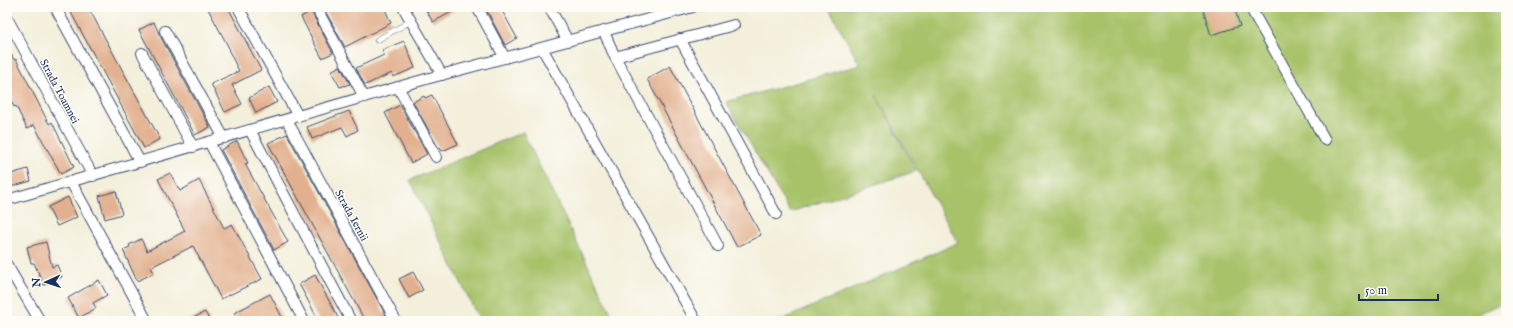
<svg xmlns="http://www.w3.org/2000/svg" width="1513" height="328" font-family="'IM FELL English',serif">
<rect width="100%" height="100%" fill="#fdfcf7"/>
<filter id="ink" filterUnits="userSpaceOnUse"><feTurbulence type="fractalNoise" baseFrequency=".025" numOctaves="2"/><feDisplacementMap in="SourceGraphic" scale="8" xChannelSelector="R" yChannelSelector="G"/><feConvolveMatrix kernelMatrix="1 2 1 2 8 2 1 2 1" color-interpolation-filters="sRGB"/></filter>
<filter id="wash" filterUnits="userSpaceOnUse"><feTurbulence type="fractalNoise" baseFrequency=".012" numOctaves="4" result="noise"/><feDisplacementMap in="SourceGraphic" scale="16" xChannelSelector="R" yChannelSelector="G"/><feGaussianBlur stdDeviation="0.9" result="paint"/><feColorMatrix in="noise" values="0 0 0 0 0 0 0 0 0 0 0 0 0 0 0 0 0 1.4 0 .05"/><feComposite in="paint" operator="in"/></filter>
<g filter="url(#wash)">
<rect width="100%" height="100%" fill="#f3efda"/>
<g fill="#a7c269" stroke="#617864">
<path d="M828 7H1506V301L1463 321H779L958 243 876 95 916 171 790 212 726 102 860 65Z"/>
<path d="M523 132 615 321H480L410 180Z"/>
</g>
<g id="blocks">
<g fill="#e2b08e">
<path d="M68 7H88L160 139 144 148Z"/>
<path d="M207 7H228L261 70 232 85 242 104 225 112 211 84 239 71 229 51 230 50Z"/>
<path d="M323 7H384L391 23 345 47Z"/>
<path d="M424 7H461L433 22Z"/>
<path d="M485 7H500L517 38 505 45Z"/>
<path d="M1202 7H1234L1240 26 1211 35Z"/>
<path d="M311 11 333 53 322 58 301 17Z"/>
<path d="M154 22 159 34 210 127 195 135 139 30Z"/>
<path d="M404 41 415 68 393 77 392 73 365 85 356 68 384 55 382 50Z"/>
<path d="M7 46 14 60 16 59 49 124 52 122 74 167 61 174 34 125 27 129 16 106 14 107 7 93Z"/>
<path d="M340 66 350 84 340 87 331 71Z"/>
<path d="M670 66 761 235 737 247 647 79Z"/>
<path d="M269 87 277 102 256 113 249 98Z"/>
<path d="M432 95 458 144 442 151 440 148 439 149 413 102 424 96 425 98Z"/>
<path d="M400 105 427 154 411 163 385 113Z"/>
<path d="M349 111 358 130 347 136 342 127 312 139 307 127Z"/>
<path d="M287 134 389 321H365L268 143Z"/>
<path d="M237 141 248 163 245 164 288 242 274 250 221 150Z"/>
<path d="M28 169 31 181 7 188V175Z"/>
<path d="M170 173 180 191 199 180 224 228 232 224 262 279 221 299 193 246 151 267 154 273 137 281 123 250 130 247 129 245 141 239 147 251 185 231 158 179Z"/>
<path d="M116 191 122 214 105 219 99 196Z"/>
<path d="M68 197 77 217 57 226 48 207Z"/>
<path d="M46 242 52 267 57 265 62 277 44 285 34 263H31L27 247Z"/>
<path d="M413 272 423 290 409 298 399 279Z"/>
<path d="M315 275 340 321H319L299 284Z"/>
<path d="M99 280 107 295 93 303 96 308 79 318 68 298Z"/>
<path d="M270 294 284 321H239L234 313Z"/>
<path d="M205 312 210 321H187Z"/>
</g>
</g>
</g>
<g filter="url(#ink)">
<use href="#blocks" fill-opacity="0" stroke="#3b4c71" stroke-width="1"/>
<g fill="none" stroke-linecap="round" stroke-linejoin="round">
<defs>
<path id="lane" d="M377 40 411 21"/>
<g id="street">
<path d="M55 7 140 162"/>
<path d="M238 7 298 116"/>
<path d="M316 7 364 97"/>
<path d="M403 7 442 75"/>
<path d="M477 7 505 58"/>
<path d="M549 7 568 41"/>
<path d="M1250 7 1325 140"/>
<path d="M7 18 93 176"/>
<path d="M165 31 224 138"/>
<path d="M604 32 615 57 718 246"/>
<path d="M680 39 776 214"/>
<path d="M542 48 696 321"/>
<path d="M142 53 193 147"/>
<path d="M615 57 734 25"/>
<path d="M398 87 436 157"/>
<path d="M287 120 396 321"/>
<path d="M250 130 351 321"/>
<path d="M209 142 304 321"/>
<path d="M71 182 147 321"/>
<path d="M7 200 426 79 693 7"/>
<path d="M7 265 40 321"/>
</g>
</defs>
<use href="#lane" stroke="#3b4c71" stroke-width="6"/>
<use href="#street" stroke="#3b4c71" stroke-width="12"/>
<use href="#lane" stroke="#fff" stroke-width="5"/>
<use href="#street" stroke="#fff" stroke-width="10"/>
<defs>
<path id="rail" d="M1499 321 1506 318"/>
</defs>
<use href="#rail" stroke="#1b2f5e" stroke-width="4.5"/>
<use href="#rail" stroke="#fdfcf7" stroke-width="3" stroke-dasharray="9" stroke-linecap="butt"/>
</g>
</g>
<g text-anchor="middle" stroke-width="3" stroke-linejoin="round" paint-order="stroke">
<g font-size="11" fill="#1b2f5e" stroke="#fdfcf7">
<text transform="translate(60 91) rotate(62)" y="4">Strada Toamnei</text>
<text transform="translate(352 215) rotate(61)" y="4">Strada Iernii</text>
</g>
</g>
<rect width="1513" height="328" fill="none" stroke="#fdfcf7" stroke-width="24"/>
<g transform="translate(46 282) rotate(267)" stroke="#fdfcf7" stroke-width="3" paint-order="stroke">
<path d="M0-3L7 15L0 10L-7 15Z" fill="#1b2f5e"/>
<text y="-6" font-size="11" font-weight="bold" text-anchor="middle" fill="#1b2f5e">N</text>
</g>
<path d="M1359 294v6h79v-6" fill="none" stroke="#1b2f5e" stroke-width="2"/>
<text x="1365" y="294" font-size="12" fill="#1b2f5e" stroke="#fdfcf7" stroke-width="3" paint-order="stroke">50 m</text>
</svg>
